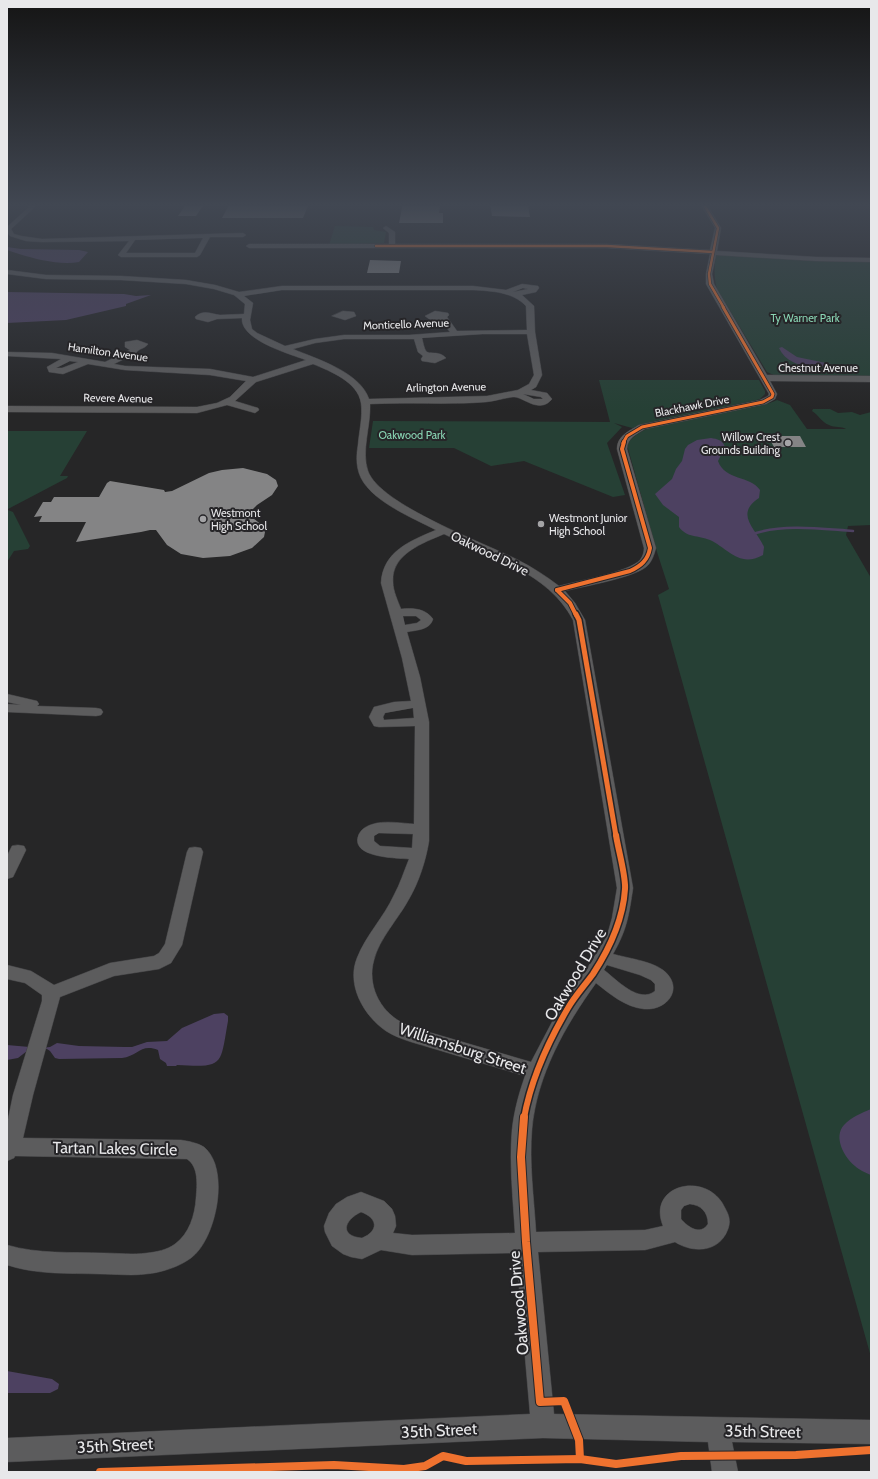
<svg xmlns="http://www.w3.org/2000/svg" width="878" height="1479" font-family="Cabin,sans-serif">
<rect width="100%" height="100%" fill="#262627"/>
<g fill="#264035">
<path d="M335 226 373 227 374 230 386 232 384 243 329 245Z"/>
<path d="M719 254 871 262V377L776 376 767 372 717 289C714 278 714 268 716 256Z"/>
<path d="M599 380H759L765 391V394L760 399 753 401 655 421 632 428 614 423 622 427 607 443 625 495 613 497 524 461 491 466 454 448H369L373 421 610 422Z"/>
<path d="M777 400 790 405 807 429H846C841 426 835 428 829 425 821 422 819 415 812 411L813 409H830L838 413 852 412 860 415 871 412V525L848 526 846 535 871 578V1357L658 595 669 589 657 552 627 445C644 413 742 416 777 400Z"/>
<path d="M7 431H87L60 476H68L67 478 8 509V510L13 512 30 546 28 549 14 551 7 562Z"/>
</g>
<g fill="#4d4161">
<path d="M7 247 21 249 79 250 88 252 79 262C57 266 27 257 7 250Z"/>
<path d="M7 292 124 294 136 296 151 295 126 304V306L66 320 7 323Z"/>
<path d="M782 347 797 357 831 364C814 371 787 366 779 348Z"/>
<path d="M711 438C717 439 723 440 725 447L718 461C725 481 750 475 760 490L759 498C734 515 756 528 764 547L763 555C739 568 729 549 710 540 698 535 687 538 679 527V517L663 505 655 494 672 479 676 469 682 461 685 449 688 445 697 440Z"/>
<path d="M224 1013 228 1016V1021C220 1065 225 1068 177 1065L176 1066H167L166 1063 160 1059 158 1050C141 1043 138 1056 122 1058L59 1059 55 1058 50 1051 47 1049 27 1051 18 1058 7 1060V1045L41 1048 50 1047 57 1043 79 1046 125 1047H132L147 1042 167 1041 182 1028 214 1014Z"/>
<path d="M871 1109V1175C866 1173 859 1170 855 1166 844 1157 833 1137 844 1125 851 1117 862 1113 871 1109Z"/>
<path d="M7 1371 52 1379 59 1384 58 1389 50 1393H7Z"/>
</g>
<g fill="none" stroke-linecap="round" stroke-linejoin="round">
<path stroke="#4d4161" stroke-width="2.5" d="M756 533C786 524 822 529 853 531"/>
</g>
<g fill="#848485">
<path d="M187 203H205L196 216H178Z"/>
<path d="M230 203H304V206H308L303 218H222Z"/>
<path d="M403 203H435V206H440L439 213H443V223H399Z"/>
<path d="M490 203H526V205H528L530 217 492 216Z"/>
<path d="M370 260 401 261 399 273H367Z"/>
<path d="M768 436H800L806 447H774Z"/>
<path d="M243 468 267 474 276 480 278 486 272 495 257 505 248 514 263 526 265 532 264 537 252 548 230 556 203 558 181 554 167 545 156 530H150L141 532 76 542 86 522H39L42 516 34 517 43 502H51L54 497H99L107 483 110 481 164 490 165 492 172 491 209 473 222 470Z"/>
</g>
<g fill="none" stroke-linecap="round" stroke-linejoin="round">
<defs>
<g id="minor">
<path d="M19 203H27L36 206 11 229 14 234 21 236 42 239 243 233 246 235 243 237H210L200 255 197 257H121L118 255 129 241 42 242 26 241 10 236 7 232V227L29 207ZM203 238 195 253H126L135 240Z"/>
<path d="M700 203H706L721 228 717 251 816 257 871 258V262L816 261 716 255 712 274 714 284 767 375 871 376V382L770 381 777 394 775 399 766 404 645 429C637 434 627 438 627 449L656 548C654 555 652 562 646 567 632 578 585 586 565 591L575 603 585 620 633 888C629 915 627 930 613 954 627 958 651 961 663 970 685 987 668 1011 644 1009 625 1007 610 994 596 983 565 1026 537 1075 532 1129 529 1163 534 1198 536 1232L645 1230 663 1226C646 1184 708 1170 725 1208 729 1215 731 1221 728 1229 720 1252 694 1254 675 1242L645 1250 538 1252 554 1414 871 1420V1444L732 1442 738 1472H712L708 1442 543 1438 7 1462V1438L530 1414 516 1253 412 1255 381 1250 362 1259 351 1257 343 1254 332 1246 325 1232 324 1226 329 1213 336 1204 347 1197 361 1192 384 1201 392 1209 395 1216 396 1226 393 1233 412 1235 515 1233C513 1199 509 1164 512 1130 514 1111 519 1093 525 1076 495 1067 465 1058 435 1049 419 1044 400 1040 386 1031 364 1016 346 985 357 958 366 935 384 917 394 895 400 884 404 871 409 859 397 858 348 858 359 834 363 827 369 825 377 823 388 821 402 823 414 824L415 726 379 727 374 726 369 717 374 707 394 702 411 701 402 658 381 583C383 551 410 541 436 530 413 518 373 502 361 478 356 468 356 456 358 445 359 432 363 416 361 403 358 382 330 371 313 364L256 382 235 401 258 408 259 410 255 413 227 405 197 413 7 412V406L197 407 217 403 230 397 246 381 210 375 125 370 88 364 63 374 49 372 47 367 61 359 7 356V352L52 353 105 362 130 350 125 347V342L137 340 148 344C145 349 139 348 136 353L114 364 125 366 210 369 253 377 306 360C290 354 240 340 242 318L217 319 208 322 196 319 195 317C203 309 211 314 220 315 228 315 236 314 244 314L245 304 234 295 214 289 186 284 121 280 46 279 7 274V270L46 275 121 276 186 280 215 285 239 292 282 286H473L506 290 522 284 538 286 539 288 536 292 522 295 534 306 535 332 542 375 536 387 531 390 547 393 552 399C539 415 523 396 513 397 504 398 495 401 486 402 448 405 409 402 370 404 371 426 361 451 368 471 380 505 485 543 518 560 532 567 546 576 559 586 577 581 629 572 640 560 643 556 644 552 644 548L617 449C617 436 629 431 639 425L760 400 768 396 769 394 706 284V274L710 254 607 248H249L246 246 249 244H389V233L383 228 386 226 395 232V244H607L710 250 715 228ZM523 288 528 289 513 292ZM282 290H473C492 291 513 292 526 306L527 330 457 331 447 317 449 315 448 313 435 311 425 316 429 319 441 321 450 332 409 335H344L315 339 285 346 257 333 252 329 250 320 253 303 244 296ZM483 334H527L534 375 529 384 518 390 487 396 369 399C360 372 317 359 293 349L315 343 344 339H414L418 352 423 356 421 359 422 361 435 363 446 358C439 350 429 355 426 351 424 348 423 342 422 338ZM70 361 78 362 62 368H56ZM523 394 541 397 543 399H534ZM444 534C490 557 548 572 573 620L617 888 612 918 607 936 588 967 562 1003 531 1062 418 1029C413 1027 406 1025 401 1022 379 1010 367 984 374 960 379 939 399 918 409 899 419 882 426 860 429 841V722L420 677 407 632C417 630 430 630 433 619 425 608 413 608 401 609 398 601 393 591 393 582 391 554 423 543 444 534ZM403 616H416L421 620 417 623 405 625ZM413 708 414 718 384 720 383 717 385 713ZM379 833 413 834 412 848 380 846 374 841V836ZM607 965 640 975 651 980 655 984V991C639 1004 617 980 604 970ZM690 1204C701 1205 708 1212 708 1224 700 1236 688 1227 681 1219V1210L684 1206ZM361 1212C378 1218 379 1231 362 1238 339 1236 344 1220 361 1212Z"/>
<path d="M343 311 354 312 356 316 345 320 332 316Z"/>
<path d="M7 694 37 701 39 704 37 706 96 708 101 709 103 712 101 715 96 716 7 712V704L21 705 7 702Z"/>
<path d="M18 845 24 846 26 850 13 877 7 879V856L12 846Z"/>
<path d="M195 847 201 848 203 852 182 945 171 963 159 969 114 976 60 997 33 1095 23 1138 181 1140C188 1141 198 1143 204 1147 231 1169 216 1240 191 1258 179 1267 160 1273 146 1274 131 1276 115 1274 100 1274 69 1273 37 1275 7 1265V1245C38 1254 71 1252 104 1253 118 1253 133 1255 147 1253 156 1252 167 1250 175 1244 189 1234 195 1215 196 1198 197 1185 199 1167 187 1159L15 1156 14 1158 7 1161V1124L13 1095 42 1001V995L25 983 7 979V965L31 971 54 985 110 963 154 956 159 953 165 944 187 852 189 848Z"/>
</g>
</defs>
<use href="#minor" stroke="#424244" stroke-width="1"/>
<use href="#minor" fill="#5c5c5d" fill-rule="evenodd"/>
<defs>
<g id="cycleway-far5">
<path d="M703 203 718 228 709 274 710 284 724 308"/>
<path d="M376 246H607L713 252"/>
</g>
<path id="cycleway-far4" d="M623 443 627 436 642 427 763 402 772 397 773 394 723 307"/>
<g id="cycleway-far3">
<path d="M557 590 570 603 576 615"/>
<path d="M557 590 630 571C641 566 648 560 650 548L622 449 624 442"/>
</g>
<path id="cycleway-far2" d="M576 614 579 620 616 836"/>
<path id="cycleway-far1" d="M524 1118C531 1079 548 1042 568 1008 575 996 585 985 593 974 610 948 623 920 625 889 626 876 618 849 616 835"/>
<g id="cycleway">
<path d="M524 1117 521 1157 526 1242 540 1402 564 1401 579 1440 580 1459"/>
<path d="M100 1472 334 1465 404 1469 425 1466 443 1456 466 1461 580 1459 616 1464 681 1456 796 1455 871 1450"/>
</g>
</defs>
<use href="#cycleway-far5" stroke="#262528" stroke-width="3.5"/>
<use href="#cycleway-far4" stroke="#262528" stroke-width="4.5"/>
<use href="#cycleway-far3" stroke="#262528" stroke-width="6"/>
<use href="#cycleway-far2" stroke="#262528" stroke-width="8"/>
<use href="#cycleway-far1" stroke="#262528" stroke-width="9"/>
<use href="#cycleway" stroke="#262528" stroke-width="10"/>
<use href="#cycleway-far5" stroke="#ef722f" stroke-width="2.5"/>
<use href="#cycleway-far4" stroke="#ef722f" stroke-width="3"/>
<use href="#cycleway-far3" stroke="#ef722f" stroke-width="4"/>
<use href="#cycleway-far2" stroke="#ef722f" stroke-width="5"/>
<use href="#cycleway-far1" stroke="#ef722f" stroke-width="6"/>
<use href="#cycleway" stroke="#ef722f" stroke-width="8"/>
</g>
<linearGradient id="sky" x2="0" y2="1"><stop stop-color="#151515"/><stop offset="0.5" stop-color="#414752"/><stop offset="1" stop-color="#414752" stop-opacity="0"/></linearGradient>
<rect width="878" height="410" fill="url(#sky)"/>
<g fill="#a4a4a6" stroke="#262528" stroke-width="1.5">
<circle cx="788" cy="443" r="4"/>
<circle cx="203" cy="519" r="4"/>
<circle cx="541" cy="524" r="4"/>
</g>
<g text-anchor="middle" stroke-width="4" stroke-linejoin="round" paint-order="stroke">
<g font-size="11" fill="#89d5b4" stroke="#262528">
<text x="805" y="322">Ty Warner Park</text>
<text x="412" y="439">Oakwood Park</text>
</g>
<g font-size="11" fill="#e8e8ea" stroke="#262528">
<text transform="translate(406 324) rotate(-2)" y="4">Monticello Avenue</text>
<text transform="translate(108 352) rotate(8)" y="4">Hamilton Avenue</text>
<text x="818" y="372">Chestnut Avenue</text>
<text transform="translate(446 387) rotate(-1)" y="4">Arlington Avenue</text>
<text transform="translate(118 398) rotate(1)" y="4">Revere Avenue</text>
<text transform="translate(692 406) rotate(-11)" y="4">Blackhawk Drive</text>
</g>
<g font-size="11" fill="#e8e8ea" stroke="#262528" text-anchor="start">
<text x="780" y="441" text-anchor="end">Willow Crest<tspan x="780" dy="13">Grounds Building</tspan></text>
<text x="211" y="517">Westmont<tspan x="211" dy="13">High School</tspan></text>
<text x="549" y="522">Westmont Junior<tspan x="549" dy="13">High School</tspan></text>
</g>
<g font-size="13" fill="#e8e8ea" stroke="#262528">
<text transform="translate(490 553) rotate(26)" y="5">Oakwood Drive</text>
</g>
<g font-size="16" fill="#e8e8ea" stroke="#262528">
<text transform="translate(575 974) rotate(-59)" y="6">Oakwood Drive</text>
<text transform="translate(463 1048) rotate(18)" y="6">Williamsburg Street</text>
<text transform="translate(115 1148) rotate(1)" y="6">Tartan Lakes Circle</text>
<text transform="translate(518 1303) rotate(-95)" y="6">Oakwood Drive</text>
<text transform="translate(439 1430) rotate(-3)" y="6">35th Street</text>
<text transform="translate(763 1431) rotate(1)" y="6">35th Street</text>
<text transform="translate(115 1445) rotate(-3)" y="6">35th Street</text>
</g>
</g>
<rect width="878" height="1479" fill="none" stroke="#e8e8ea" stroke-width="16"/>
</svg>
